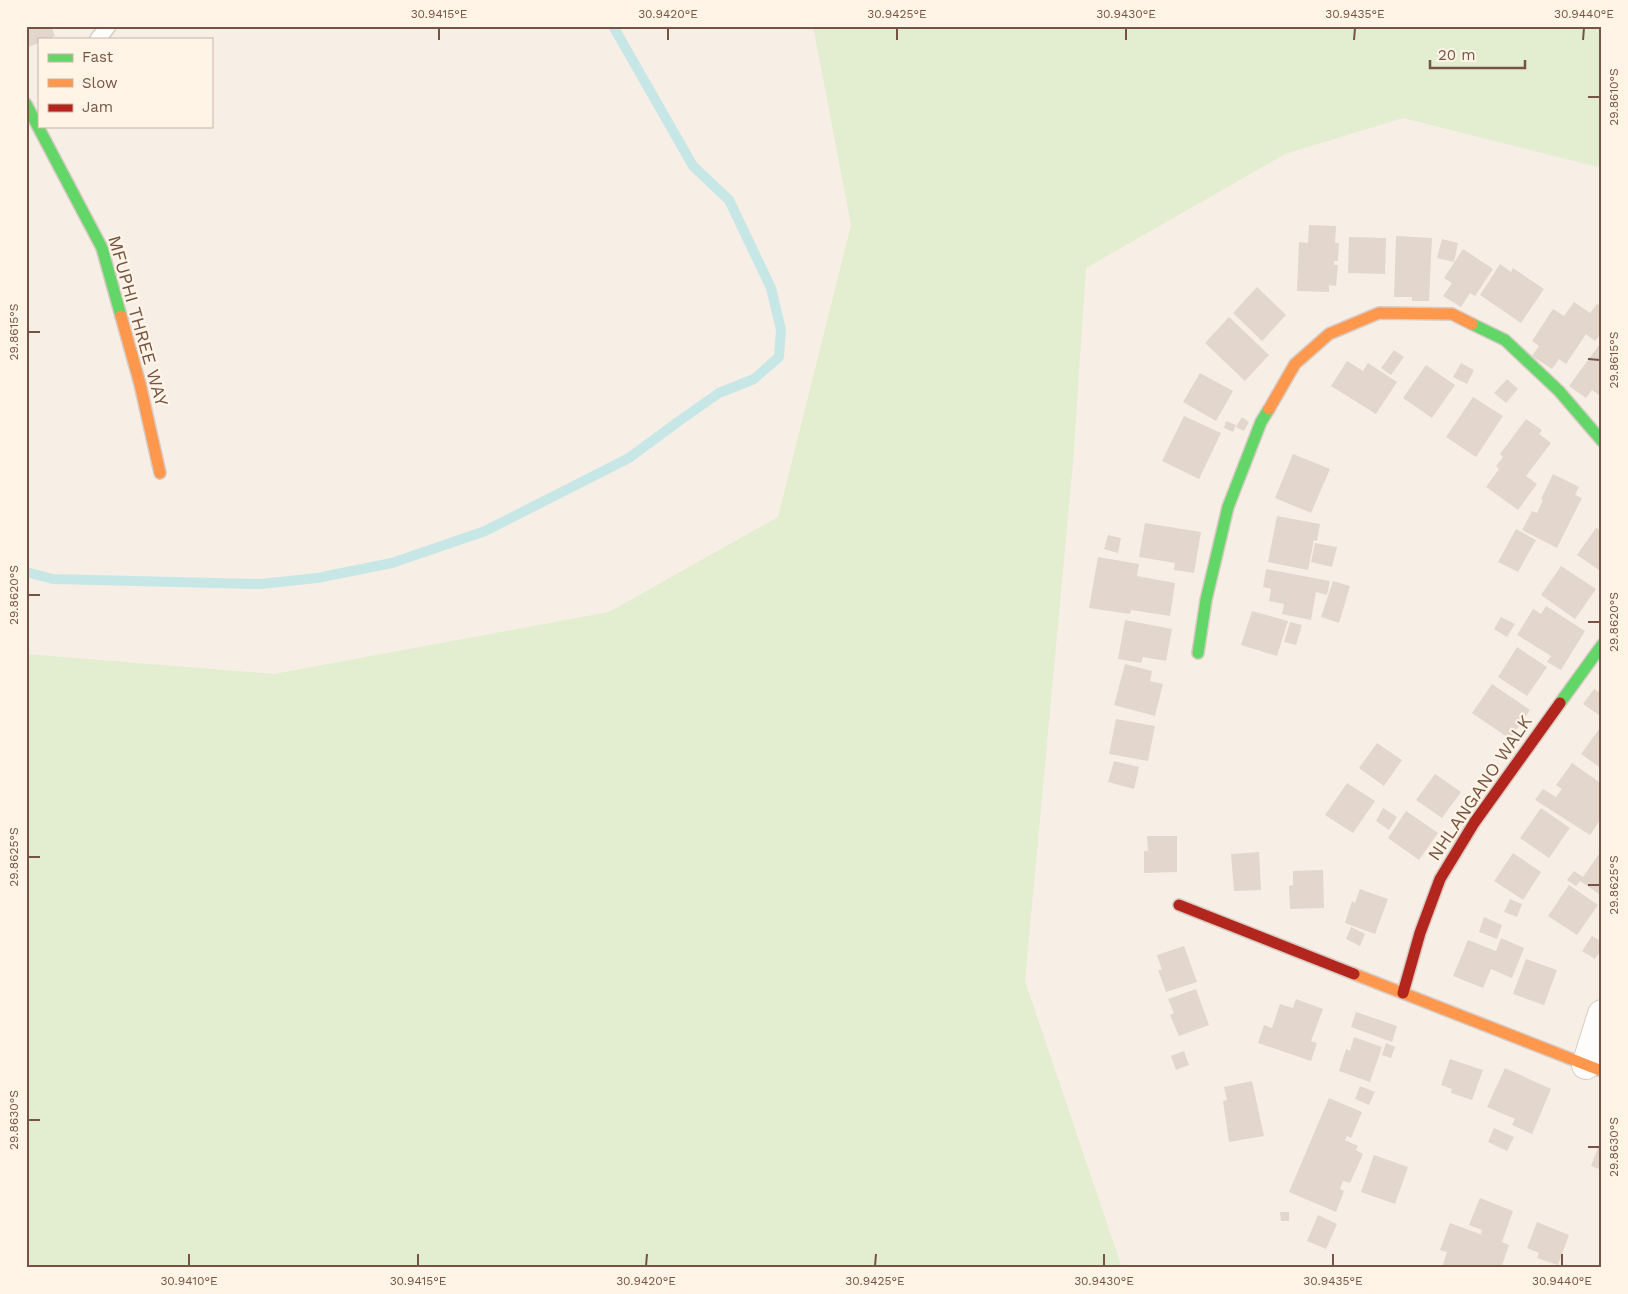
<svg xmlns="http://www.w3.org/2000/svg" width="1628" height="1294" font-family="'Work Sans',sans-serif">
<rect width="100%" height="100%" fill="#f7efe6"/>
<path fill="#e3edcf" d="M813 26H1602V168L1403 118 1285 154 1086 268 1073 463 1025 981 1122 1268H26V654L274 674 609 612 778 517 851 225Z"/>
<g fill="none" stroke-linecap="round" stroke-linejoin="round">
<path stroke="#c7e7e7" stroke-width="10" d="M26 572 53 579 261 584 317 578 392 563 485 531 629 458 679 421 719 393 754 379 779 357 781 330 771 288 729 200 693 166 613 26"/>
</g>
<g fill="#e3d6cd">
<path d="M26 26H51L55 36 48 39H39V43L26 48Z"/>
<path d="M1309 225 1336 226 1335 243H1339L1338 261H1334V265H1338L1336 286 1329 285V292L1297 291 1299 242 1308 243Z"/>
<path d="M1396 236 1432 238 1429 301H1412V297H1394Z"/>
<path d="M1349 237 1386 238 1385 274 1348 273Z"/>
<path d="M1442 239 1458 243 1454 262 1437 258Z"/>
<path d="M1463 249 1493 269 1475 296 1470 293 1461 307 1443 296 1452 283 1444 278Z"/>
<path d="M1500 264 1511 272 1513 268 1544 289 1521 323 1480 295Z"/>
<path d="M1257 287 1286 315 1262 341 1233 313Z"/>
<path d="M1574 302 1590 313 1597 304 1602 307V332L1595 341 1586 334 1566 364 1559 359 1552 369 1532 356 1539 346 1532 341 1553 309 1564 316Z"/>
<path d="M1229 317 1269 355 1245 381 1205 343Z"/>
<path d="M1602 341V397L1592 390 1586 398 1569 386Z"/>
<path d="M1394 350 1404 357 1391 375 1381 368Z"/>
<path d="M1347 361 1363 371 1368 363 1397 382 1376 414 1331 386Z"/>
<path d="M1461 363 1474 370 1467 384 1453 377Z"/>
<path d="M1426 365 1455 385 1432 418 1403 398Z"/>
<path d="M1200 373 1233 391 1216 421 1183 402Z"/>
<path d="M1507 379 1518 389 1506 403 1494 393Z"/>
<path d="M1473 397 1503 416 1476 457 1446 437Z"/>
<path d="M1184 416 1221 433 1199 479 1162 461Z"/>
<path d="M1242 417 1249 422 1244 431 1236 427Z"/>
<path d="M1526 419 1542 430 1539 434 1551 443 1526 476 1537 484 1518 510 1486 487 1499 469 1496 466 1503 457 1500 454Z"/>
<path d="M1226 421 1236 425 1233 432 1224 428Z"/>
<path d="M1293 454 1330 469 1311 513 1275 498Z"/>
<path d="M1553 474 1579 487 1575 495 1582 498 1557 548 1522 530 1532 511 1537 513 1543 500 1541 499Z"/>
<path d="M1277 516 1320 524 1317 541 1314 540 1308 570 1268 562Z"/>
<path d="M1145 523 1201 532 1194 573 1174 570 1175 563 1139 557Z"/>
<path d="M1596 528 1602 531V572L1577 555Z"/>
<path d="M1516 529 1536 540 1518 572 1498 562Z"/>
<path d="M1108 535 1121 538 1118 553 1104 549Z"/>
<path d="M1315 543 1337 547 1332 567 1311 562Z"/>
<path d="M1098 557 1139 564 1137 576 1175 583 1170 616 1131 610 1130 614 1089 608Z"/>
<path d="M1561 566 1596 589 1575 619 1541 595Z"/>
<path d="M1266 569 1330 581 1327 595 1316 592 1311 620 1282 614 1284 604 1269 601 1271 589 1263 587Z"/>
<path d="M1333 581 1350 586 1339 623 1321 617Z"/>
<path d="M1546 606 1585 631 1561 670 1547 662 1551 656 1517 635 1533 609 1541 614Z"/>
<path d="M1252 611 1288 621 1277 656 1241 645Z"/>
<path d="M1501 617 1515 624 1507 637 1494 629Z"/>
<path d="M1125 620 1172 629 1166 661 1143 657 1141 663 1118 659Z"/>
<path d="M1290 622 1302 625 1296 645 1284 642Z"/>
<path d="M1517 647 1547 667 1527 696 1498 677Z"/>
<path d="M1125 664 1152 671 1150 681 1163 684 1155 716 1114 705Z"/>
<path d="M1492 684 1530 710 1510 739 1472 713Z"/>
<path d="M1594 689 1602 694V717L1583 704Z"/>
<path d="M1116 719 1155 726 1148 761 1109 754Z"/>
<path d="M1602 725V769L1581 754Z"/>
<path d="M1377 743 1402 760 1384 786 1359 768Z"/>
<path d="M1114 761 1139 767 1134 789 1108 782Z"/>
<path d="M1572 763 1602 784V817L1590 835 1535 800 1543 789 1556 797 1562 789 1556 785Z"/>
<path d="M1435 774 1461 792 1442 818 1416 800Z"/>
<path d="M1347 783 1375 801 1353 833 1325 815Z"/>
<path d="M1383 808 1397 817 1389 830 1376 821Z"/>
<path d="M1541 808 1570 828 1549 858 1520 838Z"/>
<path d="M1406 811 1438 833 1419 860 1388 838Z"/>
<path d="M1147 836H1177V872L1144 873V851H1148Z"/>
<path d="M1259 852 1261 890 1234 891 1231 854Z"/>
<path d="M1513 853 1541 872 1523 900 1494 881Z"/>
<path d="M1599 854 1602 856V896L1580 881 1576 886 1567 880 1574 871 1583 877Z"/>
<path d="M1323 870 1324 908 1290 909 1289 886 1293 885V871Z"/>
<path d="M1569 885 1598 905 1577 935 1548 916Z"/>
<path d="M1360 889 1388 899 1375 934 1345 923 1352 901 1355 903Z"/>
<path d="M1510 899 1522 904 1517 917 1504 912Z"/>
<path d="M1484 917 1502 925 1497 939 1479 932Z"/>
<path d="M1351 927 1365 934 1360 946 1346 939Z"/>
<path d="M1592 936 1602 942V949L1595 959 1582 951Z"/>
<path d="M1501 938 1524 948 1512 978 1491 969 1483 988 1453 976 1468 940 1496 951Z"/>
<path d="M1184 946 1197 982 1166 992 1158 970H1162L1157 955Z"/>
<path d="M1526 959 1557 970 1544 1005 1513 994Z"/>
<path d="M1196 989 1209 1025 1179 1036 1170 1015 1174 1013 1168 999Z"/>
<path d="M1296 999 1323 1009 1311 1041 1317 1043 1311 1061 1258 1043 1264 1025 1272 1028 1280 1004 1293 1008Z"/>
<path d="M1356 1012 1397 1026 1392 1042 1351 1027Z"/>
<path d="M1354 1037 1382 1047 1370 1082 1339 1071 1346 1049 1350 1051Z"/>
<path d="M1386 1043 1395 1047 1391 1058 1382 1055Z"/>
<path d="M1184 1051 1189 1065 1176 1070 1171 1056Z"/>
<path d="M1450 1059 1483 1070 1472 1100 1451 1093 1452 1089 1441 1085Z"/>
<path d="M1505 1068 1551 1089 1532 1134 1512 1125 1515 1119 1487 1107Z"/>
<path d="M1252 1081 1264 1136 1229 1142 1223 1101 1227 1100 1224 1087Z"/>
<path d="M1360 1086 1375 1092 1369 1105 1355 1099Z"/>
<path d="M1329 1098 1362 1112 1351 1138 1347 1136 1345 1140 1358 1146 1356 1150 1363 1154 1350 1183 1343 1181 1340 1189 1344 1191 1336 1212 1289 1192Z"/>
<path d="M1494 1128 1514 1137 1507 1151 1488 1142Z"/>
<path d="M1602 1137V1170L1591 1166Z"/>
<path d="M1374 1155 1408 1167 1395 1204 1361 1192Z"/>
<path d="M1480 1198 1513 1211 1502 1242 1509 1245 1501 1268H1442L1447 1252 1440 1250 1450 1223 1488 1237 1481 1234 1482 1230 1469 1225Z"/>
<path d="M1280 1212H1289V1221H1281Z"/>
<path d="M1318 1215 1337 1224 1326 1249 1307 1241Z"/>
<path d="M1537 1222 1569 1235 1558 1265 1537 1258 1539 1253 1527 1248Z"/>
</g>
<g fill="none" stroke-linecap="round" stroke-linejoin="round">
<defs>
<path id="lane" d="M98 39 108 26"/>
<path id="street" d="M1586 1065 1602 1014"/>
<g id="fast">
<path d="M26 104 102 248 121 316"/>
<path d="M1472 324 1505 340 1559 391 1602 441"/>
<path d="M1198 653 1206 600 1228 507 1261 422 1269 409"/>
<path d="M1560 703 1602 645"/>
</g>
<g id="slow">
<path d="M121 316 140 384 160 473"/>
<path d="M1269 409 1295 364 1329 334 1379 313 1452 314 1472 324"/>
<path d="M1354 974 1602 1071"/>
</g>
<g id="jam">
<path d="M1179 905 1354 974"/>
<path d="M1403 993 1420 933 1440 879 1474 823 1560 703"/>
</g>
</defs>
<use href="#lane" stroke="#d8ccc4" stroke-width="18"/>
<use href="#street" stroke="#d8ccc4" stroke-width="30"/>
<use href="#fast" stroke="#d7cbc3" stroke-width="14"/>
<use href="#slow" stroke="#d7cbc3" stroke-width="14"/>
<use href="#jam" stroke="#d7cbc3" stroke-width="14"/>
<use href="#lane" stroke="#fefdfb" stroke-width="15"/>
<use href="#street" stroke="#fefdfb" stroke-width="28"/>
<use href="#fast" stroke="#63d668" stroke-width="11"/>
<use href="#slow" stroke="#ff974d" stroke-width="11"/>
<use href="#jam" stroke="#b3261e" stroke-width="11"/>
</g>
<path fill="none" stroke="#755445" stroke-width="2" d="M439 40V28M668 40V28M897 40V28M1126 40V28M1354 40 1355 28M1583 40 1584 28M1588 97H1600M28 332H40M1588 359 1600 360M28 595H40M1588 622H1600M28 857H40M1588 885H1600M28 1120H40M1588 1147H1600M189 1266V1254M418 1266V1254M646 1266 647 1254M875 1266 876 1254M1104 1266V1254M1333 1266V1254M1562 1266V1254"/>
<g text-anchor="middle" stroke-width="4.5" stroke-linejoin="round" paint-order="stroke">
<g font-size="18" fill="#755445" stroke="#fff4e6">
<text transform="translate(138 321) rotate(74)" y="6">MFUPHI THREE WAY</text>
<text transform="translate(1480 788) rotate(-56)" y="6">NHLANGANO WALK</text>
</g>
</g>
<rect width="1628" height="1294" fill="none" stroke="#fff4e6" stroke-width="55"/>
<rect x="38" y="38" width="175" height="90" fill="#fff4e6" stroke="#c8b4a6"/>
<rect x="48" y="54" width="25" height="8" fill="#63d668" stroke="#c8b4a6"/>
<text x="82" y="62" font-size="15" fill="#755445">Fast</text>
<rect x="48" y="79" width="25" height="8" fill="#ff974d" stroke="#c8b4a6"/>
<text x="82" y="88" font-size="15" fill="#755445">Slow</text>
<rect x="48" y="104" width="25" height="8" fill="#b3261e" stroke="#c8b4a6"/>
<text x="82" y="112" font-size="15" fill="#755445">Jam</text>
<path d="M1430 60v8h95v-8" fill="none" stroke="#755445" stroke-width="2.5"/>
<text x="1438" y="60" font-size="15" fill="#755445" stroke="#fff4e6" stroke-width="4" paint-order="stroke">20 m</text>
<rect x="28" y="28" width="1572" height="1238" fill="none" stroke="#755445" stroke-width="2"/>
<g font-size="12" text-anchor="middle" fill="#755445">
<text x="439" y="18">30.9415°E</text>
<text x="668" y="18">30.9420°E</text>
<text x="897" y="18">30.9425°E</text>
<text x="1126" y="18">30.9430°E</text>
<text x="1355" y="18">30.9435°E</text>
<text x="1584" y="18">30.9440°E</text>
<text transform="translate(1614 97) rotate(-90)" y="4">29.8610°S</text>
<text transform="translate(14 332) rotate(-90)" y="4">29.8615°S</text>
<text transform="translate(1614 360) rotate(-90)" y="4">29.8615°S</text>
<text transform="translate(14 595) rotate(-90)" y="4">29.8620°S</text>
<text transform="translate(1614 622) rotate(-90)" y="4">29.8620°S</text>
<text transform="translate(14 857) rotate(-90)" y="4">29.8625°S</text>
<text transform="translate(1614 885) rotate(-90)" y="4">29.8625°S</text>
<text transform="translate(14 1120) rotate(-90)" y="4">29.8630°S</text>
<text transform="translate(1614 1147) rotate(-90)" y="4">29.8630°S</text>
<text x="189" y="1285">30.9410°E</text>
<text x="418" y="1285">30.9415°E</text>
<text x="646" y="1285">30.9420°E</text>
<text x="875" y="1285">30.9425°E</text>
<text x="1104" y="1285">30.9430°E</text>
<text x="1333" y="1285">30.9435°E</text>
<text x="1562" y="1285">30.9440°E</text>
</g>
</svg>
